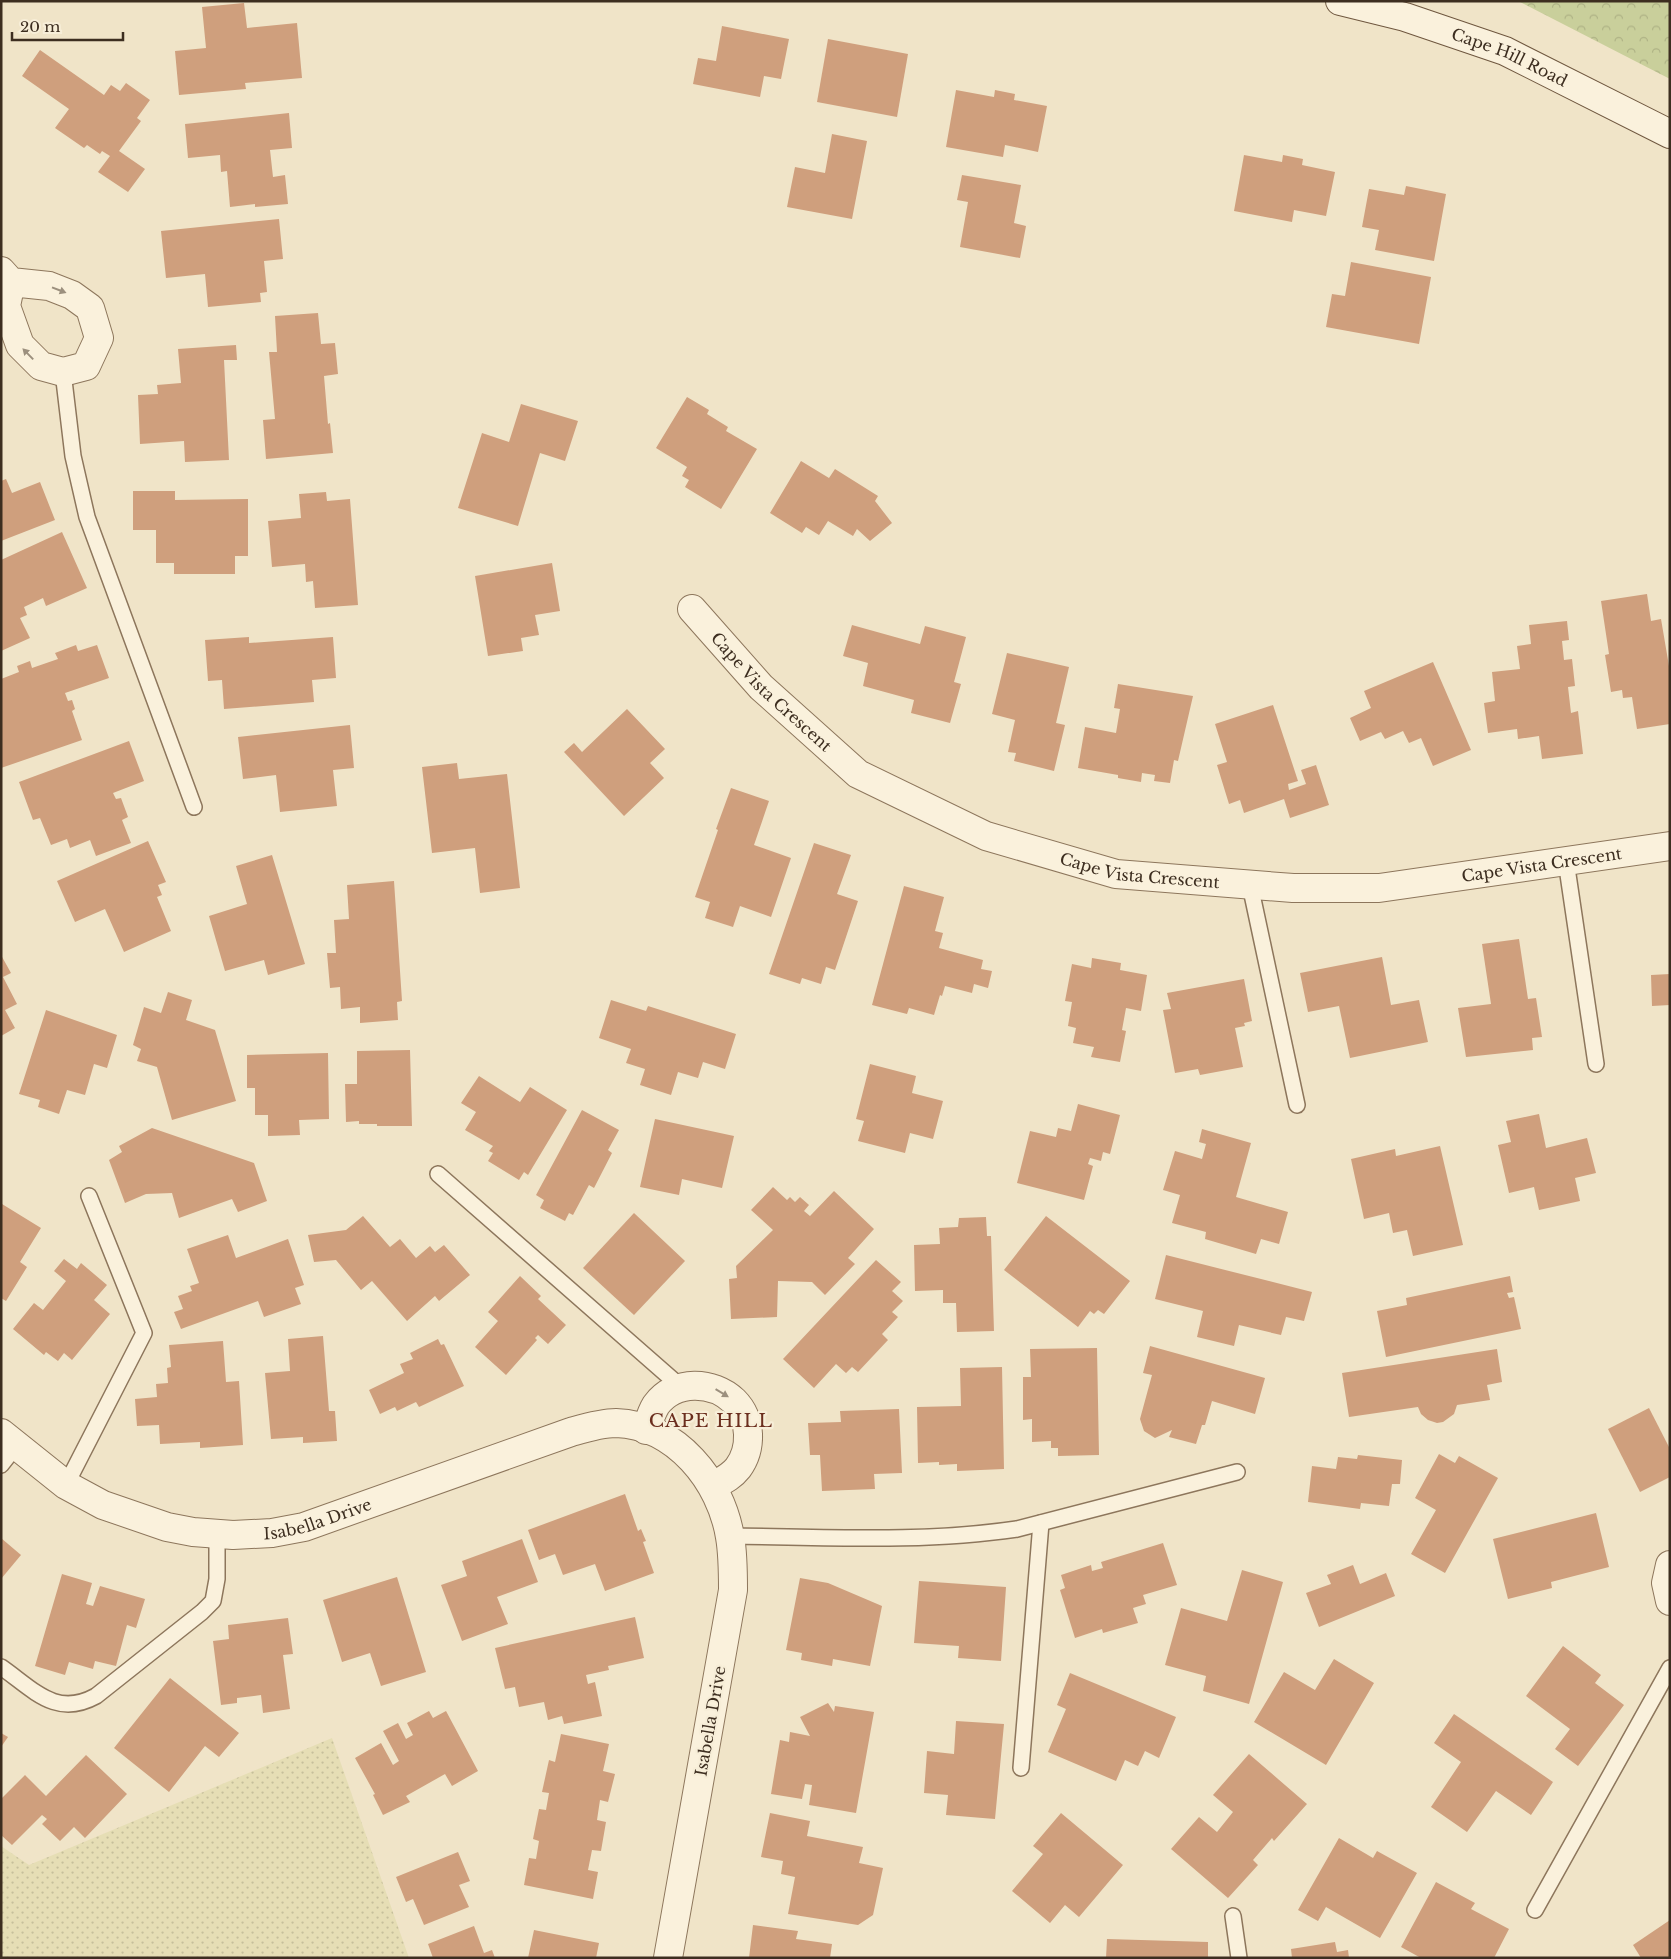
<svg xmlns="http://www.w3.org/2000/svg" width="1671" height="1959" font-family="'Libre Baskerville',serif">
<defs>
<pattern id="farmland-dots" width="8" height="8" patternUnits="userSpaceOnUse" patternTransform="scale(1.25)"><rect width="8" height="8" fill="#e6deb5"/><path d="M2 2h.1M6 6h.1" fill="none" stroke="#c6bf9b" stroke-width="1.8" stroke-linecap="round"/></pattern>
<pattern id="forest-crowns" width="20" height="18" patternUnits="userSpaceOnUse" patternTransform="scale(1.25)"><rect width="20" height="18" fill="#c9cf9b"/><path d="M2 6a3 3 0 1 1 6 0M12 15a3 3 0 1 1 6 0" fill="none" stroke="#aeb285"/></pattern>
</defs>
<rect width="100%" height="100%" fill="#f0e4c8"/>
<path fill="url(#farmland-dots)" d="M332 1738 409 1958H1V1846L29 1865Z"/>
<path fill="url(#forest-crowns)" d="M1518 1H1670V79Z"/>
<g fill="#cf9f7d">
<path d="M244 3 247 28 297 23 302 78 245 83 246 89 179 95 175 51 206 48 202 7Z"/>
<path d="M722 26 789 39 781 79 764 76 760 97 693 84 698 58 716 61Z"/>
<path d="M828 39 908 54 897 117 817 102Z"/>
<path d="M40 50 104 95 111 85 120 91 126 83 150 100 137 118 141 121 119 151 145 169 128 192 98 172 110 156 102 151 100 154 87 145 84 148 55 128 69 109 22 76Z"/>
<path d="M956 90 994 97 995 90 1015 94 1014 100 1047 106 1038 152 1005 145 1003 157 946 147Z"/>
<path d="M289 113 292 148 270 150 273 177 285 175 288 204 255 207V204L230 207 227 171 221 172 220 155 188 158 185 124Z"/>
<path d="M832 134 867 141 852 219 787 207 795 167 825 173Z"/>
<path d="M1244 155 1282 162 1283 155 1303 159 1302 165 1335 172 1326 216 1294 210 1292 222 1234 211Z"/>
<path d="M962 175 1021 185 1014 223 1026 226 1020 258 960 247 968 202 957 200Z"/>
<path d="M1406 186 1446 194 1434 261 1375 250 1379 230 1362 227 1369 189 1404 195Z"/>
<path d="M279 219 283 259 264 261 267 292 260 293 261 302 208 307 205 274 166 278 161 231Z"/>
<path d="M1351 262 1431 277 1419 344 1326 327 1332 294 1345 296Z"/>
<path d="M318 313 321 344 335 343 338 374 324 376 328 424 330 423 333 453 266 459 263 420 275 419 269 352H277L275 316Z"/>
<path d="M236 345 237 360H224L229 460 185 462 184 441 140 444 138 395 158 394 157 385 181 383 178 349Z"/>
<path d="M687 397 709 410 707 414 728 427 726 431 757 449 721 509 685 487 689 480 682 476 687 467 656 448Z"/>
<path d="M521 404 578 421 565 461 540 453 518 526 458 508 482 433 509 442Z"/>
<path d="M801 461 829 478 835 469 878 496 875 501 892 523 870 541 857 529 853 536 828 521 819 535 806 527 802 533 770 513Z"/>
<path d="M6 479 12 493 40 482 55 520 1 541V481Z"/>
<path d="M133 491H175V500L248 499V556H235V574H174V563H156V530H133Z"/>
<path d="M326 492 327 501 350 499 358 605 315 608 313 581 306 582 305 564 272 567 268 521 301 518 299 494Z"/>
<path d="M62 532 87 588 46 606 43 598 24 607 27 615 20 618 30 638 1 651V560Z"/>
<path d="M552 563 560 611 535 615 539 635 521 638 523 651 488 656 475 576Z"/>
<path d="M1647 594 1651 621 1661 619 1670 672V724L1637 729 1632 697 1623 698 1622 690 1611 692 1605 655 1609 654 1601 601Z"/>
<path d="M1567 621 1569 640 1562 641 1564 660 1572 659 1575 686 1568 687 1571 713 1578 711 1583 754 1542 759 1539 736 1518 739 1517 729 1488 733 1484 703 1495 701 1492 672 1520 669 1517 646 1531 644 1529 625Z"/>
<path d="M852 625 920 644 925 626 966 637 954 682 961 684 950 723 911 713 914 700 863 686 868 663 843 656Z"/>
<path d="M249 637V643L333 637 336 678 312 680 314 702 224 709 222 680 208 681 205 640Z"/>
<path d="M76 645 78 651 97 645 109 678 65 693 68 701 72 700 75 709 72 711 82 740 1 768V679L19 672 17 666 30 661 32 668 58 659 55 653Z"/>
<path d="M1007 653 1069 667 1056 723 1065 725 1054 771 1014 761 1016 753 1008 752 1015 720 992 714Z"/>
<path d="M1433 662 1471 750 1433 766 1421 738 1409 743 1403 731 1385 739 1381 732 1360 741 1350 718 1371 708 1364 691Z"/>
<path d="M1118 684 1193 696 1178 761 1174 760 1170 783 1154 781 1155 775 1142 773 1141 782 1118 778V775L1078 768 1085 727 1116 733 1120 709 1114 708Z"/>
<path d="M1273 705 1298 781 1288 784 1289 790 1306 784 1301 770 1316 765 1329 805 1290 818 1284 799 1244 813 1240 800 1229 804 1217 765 1227 762 1215 724Z"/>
<path d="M627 709 665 749 650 763 664 778 624 816 564 752 574 743 582 752Z"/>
<path d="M350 725 354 768 333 770 337 806 280 812 276 775 243 779 238 737Z"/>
<path d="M129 741 144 781 113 793 116 799 121 798 128 817 122 820 131 843 96 856 90 840 70 848 67 839 51 845 40 818 33 820 19 782Z"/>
<path d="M457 763 459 779 507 774 520 888 480 893 475 848 432 853 422 767Z"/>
<path d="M731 788 769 801 754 845 791 858 771 917 740 906 733 927 705 918 710 902 695 897 718 830 716 829Z"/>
<path d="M148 841 166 882 158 885 162 895 157 897 171 931 124 952 105 909 75 922 57 881Z"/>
<path d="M814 843 851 855 837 894 858 901 835 970 826 967 821 984 802 978 800 984 769 974Z"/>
<path d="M272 855 305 964 268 975 264 960 225 971 209 916 247 904 236 866Z"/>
<path d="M394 881 402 1001 397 1002 398 1020 360 1023V1007L341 1009 340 987 330 988 327 953H336L334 920 349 919 347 885Z"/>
<path d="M904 886 944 897 935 931 943 933 939 948 983 960 981 969 992 971 988 988 974 984 972 993 945 986 942 996 940 995 934 1015 909 1008 907 1014 872 1005Z"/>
<path d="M1519 939 1528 999 1536 998 1542 1037 1532 1038 1533 1050 1466 1057 1458 1008 1491 1004 1482 944Z"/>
<path d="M1 955 11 973 3 977 17 1004 5 1010 15 1028 1 1036Z"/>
<path d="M1382 957 1391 1005 1419 1000 1428 1042 1350 1058 1339 1006 1308 1012 1300 973Z"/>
<path d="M1092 958 1121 963 1120 970 1147 975 1141 1011 1126 1008 1122 1030 1126 1031 1120 1062 1091 1057 1094 1047 1073 1043 1076 1028 1068 1026 1072 1002 1065 1001 1072 964 1091 968Z"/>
<path d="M1670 974V1005L1652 1006 1651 975Z"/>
<path d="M1244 979 1252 1021 1244 1023 1245 1026 1235 1028 1243 1067 1200 1075 1198 1069 1175 1073 1163 1010 1171 1009 1167 993Z"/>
<path d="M168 992 192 1000 186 1020 215 1030 236 1101 172 1120 157 1067 137 1061 141 1049 133 1045 144 1007 161 1013Z"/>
<path d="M611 1000 646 1011 648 1006 736 1034 725 1069 703 1062 698 1078 678 1072 671 1095 640 1085 645 1069 626 1063 631 1049 599 1038Z"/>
<path d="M46 1010 117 1035 107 1068 94 1064 85 1095 67 1090 59 1114 38 1107 40 1100 19 1094Z"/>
<path d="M410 1050 412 1126H377V1124H359V1121L346 1122 345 1084H357V1051Z"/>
<path d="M328 1053 329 1119 299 1120 300 1135 268 1136V1115H255V1088H247V1055Z"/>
<path d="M870 1064 916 1076 912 1093 943 1101 933 1139 910 1133 905 1153 858 1141 864 1121 856 1119Z"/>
<path d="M479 1076 520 1102 530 1087 567 1110 528 1175 524 1172 519 1180 488 1161 493 1153 489 1151 493 1146 465 1130 476 1112 461 1103Z"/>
<path d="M1078 1104 1120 1115 1110 1154 1103 1152 1101 1161 1090 1158 1088 1164 1093 1166 1084 1200 1017 1183 1030 1131 1056 1137 1058 1128 1071 1131Z"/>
<path d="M582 1110 619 1130 608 1150 612 1153 594 1188 589 1185 573 1215 569 1213 565 1221 540 1208 544 1200 536 1195Z"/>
<path d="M1539 1114 1546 1148 1587 1138 1596 1173 1575 1178 1580 1201 1539 1210 1534 1187 1509 1193 1498 1145 1511 1142 1506 1121Z"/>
<path d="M655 1119 734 1136 722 1188 682 1179 679 1195 640 1187Z"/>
<path d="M152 1128 254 1163 267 1201 238 1212 232 1199 179 1218 172 1193 146 1194 125 1203 109 1160 122 1152 119 1146Z"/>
<path d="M1202 1129 1251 1143 1236 1197 1288 1212 1279 1244 1261 1239 1256 1254 1205 1239 1206 1232 1172 1223 1180 1195 1163 1190 1175 1151 1202 1159 1206 1144 1199 1142Z"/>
<path d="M1440 1146 1463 1245 1413 1256 1407 1230 1393 1233 1389 1213 1364 1219 1351 1159 1395 1149 1396 1156Z"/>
<path d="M773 1187 787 1200 790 1197 795 1202 800 1197 809 1205 804 1211 810 1216 834 1191 874 1229 848 1258 855 1264 825 1295 812 1282 778 1281 777 1317 731 1319 729 1279 737 1278 736 1266 773 1230 751 1210Z"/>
<path d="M2 1204 41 1228 20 1262 27 1267 6 1301 1 1298Z"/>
<path d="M634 1213 685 1261 634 1315 583 1268Z"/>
<path d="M363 1216 390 1247 400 1239 416 1258 430 1246 435 1252 444 1245 470 1275 439 1301 435 1296 407 1321 372 1281 361 1290 336 1260 314 1262 308 1235 346 1230Z"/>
<path d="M1046 1216 1130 1281 1104 1314 1098 1310 1094 1314 1090 1311 1078 1327 1004 1270Z"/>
<path d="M986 1217 987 1236H991L994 1331 957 1332 956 1303H943V1290L915 1291 914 1245 940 1244 939 1228 958 1227 959 1218Z"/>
<path d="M228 1235 236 1258 288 1239 304 1285 295 1288 301 1304 264 1317 258 1301 181 1329 174 1312 183 1309 178 1296 192 1291 190 1286 199 1283 187 1249Z"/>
<path d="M1166 1255 1312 1292 1304 1321 1286 1317 1281 1335 1239 1325 1234 1346 1197 1337 1203 1311 1155 1299Z"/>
<path d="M64 1259 77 1269 81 1263 107 1285 94 1300 110 1314 72 1360 64 1353 58 1361 46 1352 44 1355 13 1329 34 1303 43 1310 66 1281 54 1271Z"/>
<path d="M876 1260 901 1282 892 1291 903 1301 892 1312 898 1317 882 1334 888 1340 858 1372 852 1367 846 1373 836 1364 814 1388 783 1359Z"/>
<path d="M520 1276 541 1296 538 1299 566 1325 548 1344 538 1335 535 1338 537 1340 506 1375 475 1347 498 1321 488 1312Z"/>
<path d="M1510 1276 1513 1292 1507 1293 1509 1298 1514 1297 1521 1329 1386 1357 1377 1311 1407 1305 1406 1298Z"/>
<path d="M323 1336 329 1411H335L337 1441 303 1443V1437L271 1439 265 1373 290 1371 288 1339Z"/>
<path d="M438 1339 441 1345 444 1344 464 1386 419 1407 416 1402 397 1411 395 1407 380 1414 369 1390 404 1373 400 1364 413 1359 410 1353Z"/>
<path d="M223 1341 226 1382 239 1381 243 1445 200 1448V1442L160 1444 159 1425 137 1426 135 1399 157 1397 156 1384 168 1383 167 1368 171 1367 169 1345Z"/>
<path d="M1150 1346 1265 1378 1255 1414 1212 1401 1205 1425H1202L1196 1444 1169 1437 1172 1430 1155 1438 1144 1431 1140 1419 1152 1375 1143 1373Z"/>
<path d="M1097 1348 1099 1455 1058 1456V1448H1051V1441L1032 1442V1419L1023 1420V1377H1031L1030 1349Z"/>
<path d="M1497 1349 1502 1382 1487 1385 1490 1400 1457 1405 1454 1414 1443 1422 1437 1423 1428 1420 1421 1414 1418 1407 1349 1417 1342 1373Z"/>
<path d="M1002 1367 1004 1469 957 1471V1464L939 1465V1462L918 1463 917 1407 961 1406 960 1368Z"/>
<path d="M1649 1408 1670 1449V1477L1640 1492 1608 1429Z"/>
<path d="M899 1409 902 1473 874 1474 875 1489 822 1491 820 1455H810L808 1423 841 1422 840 1411Z"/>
<path d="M1439 1454 1455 1463 1459 1456 1498 1478 1445 1573 1411 1554 1436 1510 1415 1498Z"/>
<path d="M1358 1455 1402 1460 1400 1484H1392L1389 1506 1361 1503 1360 1509 1308 1502 1312 1466 1336 1469 1338 1457 1357 1459Z"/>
<path d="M625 1494 638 1531 641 1529 646 1541 643 1542 654 1573 605 1591 595 1564 563 1575 555 1554 539 1560 528 1530Z"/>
<path d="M1596 1513 1609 1567 1551 1582 1552 1588 1508 1599 1493 1539Z"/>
<path d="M1 1538 21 1555 1 1579Z"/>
<path d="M522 1539 538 1582 497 1597 508 1624 462 1641 441 1585 467 1576 462 1561Z"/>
<path d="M1163 1543 1177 1585 1143 1595 1146 1604 1133 1608 1138 1623 1103 1633 1102 1629 1075 1638 1060 1590 1065 1588 1061 1575 1091 1565 1092 1571 1103 1568 1101 1562Z"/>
<path d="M1353 1565 1360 1584 1386 1573 1395 1596 1319 1627 1306 1593 1331 1584 1327 1575Z"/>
<path d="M1242 1570 1283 1582 1249 1704 1203 1691 1206 1676 1165 1665 1181 1608 1227 1621Z"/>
<path d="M62 1574 92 1583 86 1604 93 1606 100 1586 145 1599 136 1628 127 1625 116 1666 95 1661 93 1669 69 1662 65 1675 35 1666Z"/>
<path d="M397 1577 426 1672 381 1686 370 1653 342 1662 323 1600Z"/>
<path d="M800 1578 828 1583 882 1606 870 1666 833 1659 832 1666 801 1660 802 1653 786 1650Z"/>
<path d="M919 1581 1006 1587 1001 1661 958 1658 959 1646 914 1643Z"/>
<path d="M635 1617 644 1658 608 1666 609 1670 586 1675 588 1684 595 1682 602 1716 564 1724 562 1716 548 1720 544 1702 519 1707 515 1687 505 1689 495 1648Z"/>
<path d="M288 1618 293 1654 283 1655 290 1709 263 1713 261 1695 237 1698V1703L221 1705 213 1641 229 1639 228 1625Z"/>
<path d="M1563 1646 1601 1675 1595 1683 1624 1705 1578 1766 1555 1749 1570 1729 1526 1696Z"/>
<path d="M1334 1659 1374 1683 1326 1765 1254 1722 1284 1672 1315 1690Z"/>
<path d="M1070 1673 1176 1717 1159 1758 1145 1751 1138 1766 1125 1760 1116 1781 1048 1752 1066 1709 1057 1705Z"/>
<path d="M170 1678 239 1733 219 1757 205 1746 169 1792 114 1748Z"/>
<path d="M828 1703 834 1712 835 1706 874 1712 856 1813 809 1805 812 1785 805 1784 802 1799 771 1794 780 1740 789 1742 790 1732 810 1736 800 1717Z"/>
<path d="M429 1711 433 1718 446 1711 478 1771 452 1786 445 1774 406 1796 410 1802 383 1815 373 1795 375 1794 355 1758 381 1743 393 1765 399 1761 383 1731 398 1723 406 1739 413 1735 407 1723Z"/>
<path d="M1454 1714 1553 1782 1531 1815 1496 1791 1467 1832 1431 1807 1461 1762 1434 1743Z"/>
<path d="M956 1721 1004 1724 995 1819 946 1815 948 1795 924 1793 927 1751 954 1754Z"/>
<path d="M1 1733 8 1737 1 1747Z"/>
<path d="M561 1734 609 1744 603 1771 615 1774 608 1802 600 1800 597 1820 606 1822 601 1851 592 1850 588 1870 598 1872 593 1899 524 1885 529 1858 536 1859 539 1841 533 1839 539 1809 546 1810 549 1793 542 1792 549 1760 555 1762Z"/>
<path d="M1249 1754 1307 1804 1274 1841 1272 1838 1253 1860 1258 1865 1228 1898 1171 1849 1199 1817 1217 1832 1233 1812 1213 1795Z"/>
<path d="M86 1755 127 1794 85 1838 74 1827 60 1841 42 1824 47 1819 42 1815 12 1845 1 1835V1799L25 1775 46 1796Z"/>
<path d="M770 1813 810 1821 807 1836 863 1847 859 1863 883 1868 873 1915 858 1925 788 1914 795 1877 781 1874 783 1861 761 1857Z"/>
<path d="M1061 1813 1123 1865 1079 1917 1065 1905 1050 1923 1012 1891 1043 1854 1033 1846Z"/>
<path d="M1339 1838 1373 1858 1377 1851 1417 1873 1380 1938 1326 1907 1318 1921 1298 1910Z"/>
<path d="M458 1852 470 1881 459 1885 469 1907 424 1925 413 1899 406 1902 396 1877Z"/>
<path d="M1436 1882 1475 1903 1471 1909 1509 1929 1494 1958H1421L1401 1947Z"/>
<path d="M1670 1920V1958H1641L1633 1945Z"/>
<path d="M753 1925 798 1931 796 1939 832 1944 830 1958H749Z"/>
<path d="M474 1926 484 1953 492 1950 495 1958H433L428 1944Z"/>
<path d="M534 1930 599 1943 596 1958H528Z"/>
<path d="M1107 1939 1208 1942V1958H1106Z"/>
<path d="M1335 1942 1337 1952 1348 1950 1349 1958H1292L1291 1949Z"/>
</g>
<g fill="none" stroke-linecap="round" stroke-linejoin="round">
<defs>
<g id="lane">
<path d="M63 372 73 456 87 517 194 807"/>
<path d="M1566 861 1596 1064"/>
<path d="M1250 885 1297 1105"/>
<path d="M438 1174 681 1387"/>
<path d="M1 1465 16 1446"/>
<path d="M66 1485 144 1333 89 1196"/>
<path d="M730 1536C826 1537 922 1543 1017 1529L1237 1472"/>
<path d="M1 1667C34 1690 56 1718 96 1696L202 1612 213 1601 217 1579V1533"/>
<path d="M1021 1768 1041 1523"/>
<path d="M1535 1910 1670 1668"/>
<path d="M1233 1916 1239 1958"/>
</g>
<g id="street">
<path d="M1 271 11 282 49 286 72 295 90 308 99 338 86 366 63 372 41 366 20 345 6 306 11 282"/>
<path id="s1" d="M692 609 761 687 858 774 986 836 1116 874 1293 888H1379L1670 846"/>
<path d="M646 1430C649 1421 651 1413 656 1405 675 1379 713 1381 734 1401 752 1419 752 1449 738 1468 731 1477 722 1481 713 1486"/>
<path id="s2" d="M1 1433 66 1485 103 1505 167 1527 193 1532 233 1535 272 1533 304 1527 571 1432C585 1428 601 1423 616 1423 676 1425 721 1481 730 1537 733 1554 733 1573 733 1590L668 1958"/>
<path d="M1670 1565 1666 1583 1670 1601"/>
</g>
<g id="secondary">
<path id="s3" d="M1340 1 1405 17 1505 51 1670 134"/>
</g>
</defs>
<use href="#lane" stroke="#8d765c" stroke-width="18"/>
<use href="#street" stroke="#8d765c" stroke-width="30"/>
<use href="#secondary" stroke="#6f573f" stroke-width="30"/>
<use href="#lane" stroke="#faf1dc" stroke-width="15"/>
<use href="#street" stroke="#faf1dc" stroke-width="28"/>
<use href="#secondary" stroke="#faf1dc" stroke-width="28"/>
</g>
<defs><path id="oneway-solid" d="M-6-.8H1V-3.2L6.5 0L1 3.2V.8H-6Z" transform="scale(1.25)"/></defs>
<g fill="#9c907e">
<use href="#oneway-solid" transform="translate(59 290) rotate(21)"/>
<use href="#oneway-solid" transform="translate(28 354) rotate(-134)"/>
<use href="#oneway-solid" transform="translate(722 1393) rotate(31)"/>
</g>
<g text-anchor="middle" stroke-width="4.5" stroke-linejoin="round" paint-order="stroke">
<g font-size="16" fill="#3d2e20" stroke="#f7eed8">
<text dy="6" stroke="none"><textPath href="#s3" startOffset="179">Cape Hill Road</textPath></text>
<text dy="6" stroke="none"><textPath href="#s1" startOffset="115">Cape Vista Crescent</textPath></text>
<text dy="6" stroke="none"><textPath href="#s1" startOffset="940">Cape Vista Crescent</textPath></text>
<text dy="6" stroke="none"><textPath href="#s1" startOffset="535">Cape Vista Crescent</textPath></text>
<text dy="6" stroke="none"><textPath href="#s2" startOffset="346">Isabella Drive</textPath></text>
<text transform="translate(710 1721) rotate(-80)" y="6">Isabella Drive</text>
</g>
<g font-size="19" letter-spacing="1" fill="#6b2e1e" stroke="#f7eed8">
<text x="711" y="1427">CAPE HILL</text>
</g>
</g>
<rect width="1671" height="1959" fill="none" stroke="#3d2e20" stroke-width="5"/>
<path d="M12 32v8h111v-8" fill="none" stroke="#3d2e20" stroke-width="2.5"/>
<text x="20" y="32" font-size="15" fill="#3d2e20" stroke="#f7eed8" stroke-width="4" paint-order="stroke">20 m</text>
</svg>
